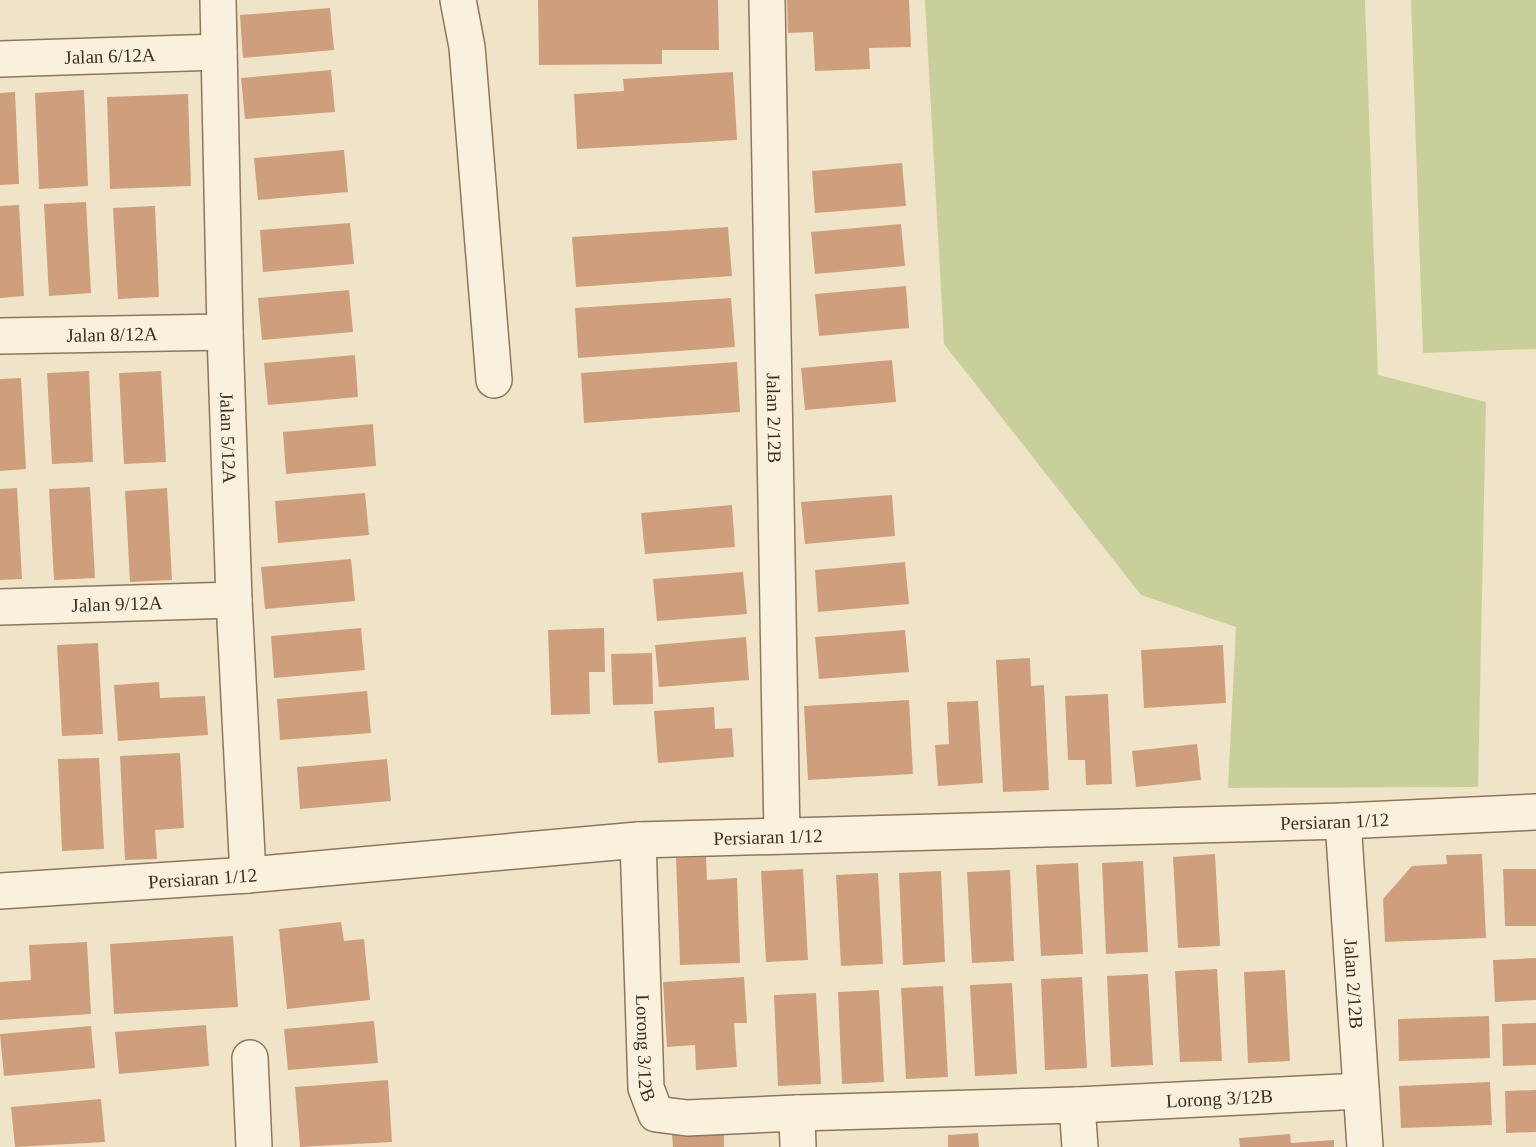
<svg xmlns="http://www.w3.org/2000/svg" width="1536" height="1147" font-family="Georgia,serif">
<rect width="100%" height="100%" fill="#f0e4c8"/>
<g fill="#c9cf9b">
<path d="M925 0H1365L1378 375 1486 402 1478 787 1228 788 1236 627 1141 595 944 344Z"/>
<path d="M1411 0H1536V349L1423 353Z"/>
</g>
<g fill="#cf9f7d">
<path d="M538 0H718L719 50H662V64L539 65Z"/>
<path d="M787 0H909L911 47 869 48 870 69 815 71 813 32 788 33Z"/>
<path d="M330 8 334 50 243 58 240 15Z"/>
<path d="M331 70 335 112 245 119 241 78Z"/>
<path d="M733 72 737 140 577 149 574 94 624 91 623 79Z"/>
<path d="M84 90 88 186 39 189 35 93Z"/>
<path d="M15 92 19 184 0 185V93Z"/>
<path d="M188 94 191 186 110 189 107 97Z"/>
<path d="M344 150 348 192 258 200 254 158Z"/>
<path d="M902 163 906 206 815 213 812 171Z"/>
<path d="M86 202 91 293 49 296 44 204Z"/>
<path d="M19 205 24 296 0 298V206Z"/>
<path d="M155 206 159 297 118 299 113 208Z"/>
<path d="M350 223 354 264 263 272 260 230Z"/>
<path d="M901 224 905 266 815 274 811 232Z"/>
<path d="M728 227 732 276 576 287 572 237Z"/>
<path d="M906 286 909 328 819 336 815 294Z"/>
<path d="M349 290 353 332 262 340 258 298Z"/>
<path d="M731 298 735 347 578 358 575 308Z"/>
<path d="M355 355 358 397 268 405 264 363Z"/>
<path d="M892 360 896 402 805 410 801 368Z"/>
<path d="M737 362 740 412 584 423 581 373Z"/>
<path d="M89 371 93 462 52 464 47 373Z"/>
<path d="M161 371 166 462 124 464 119 373Z"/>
<path d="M21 378 26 469 0 471V379Z"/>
<path d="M373 424 376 466 286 474 283 432Z"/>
<path d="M90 487 95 578 54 580 49 489Z"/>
<path d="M17 488 22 579 0 580V489Z"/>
<path d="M167 488 172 580 130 582 125 491Z"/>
<path d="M365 493 369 535 278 543 275 501Z"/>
<path d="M892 495 895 536 805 544 801 502Z"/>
<path d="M732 505 735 547 645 554 641 513Z"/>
<path d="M351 559 355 601 265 609 261 567Z"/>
<path d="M905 562 909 604 818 612 815 570Z"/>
<path d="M743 572 747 614 657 621 653 579Z"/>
<path d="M361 628 365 670 274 678 271 636Z"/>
<path d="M604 628 605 672H589L590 714 551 715 548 630Z"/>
<path d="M905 630 909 672 819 679 815 637Z"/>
<path d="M746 637 749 680 659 687 655 645Z"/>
<path d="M98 643 103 734 62 736 57 645Z"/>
<path d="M1223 645 1226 703 1144 708 1141 650Z"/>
<path d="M652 653 653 704 613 705 611 654Z"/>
<path d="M1030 658 1031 686 1044 685 1049 790 1003 792 996 660Z"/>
<path d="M159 682 160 698 205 696 208 735 118 741 114 685Z"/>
<path d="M367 691 371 733 280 740 277 699Z"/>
<path d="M1108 694 1112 784 1086 785 1085 760H1068L1065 696Z"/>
<path d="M909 700 913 774 808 780 804 706Z"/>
<path d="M978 701 983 783 938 786 935 745 949 744 947 702Z"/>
<path d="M714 707 715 729 732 728 734 757 658 763 654 711Z"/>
<path d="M1197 744 1201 780 1136 787 1132 751Z"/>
<path d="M180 753 184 828 155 830 157 859 125 860 120 756Z"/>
<path d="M99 758 104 849 62 851 58 759Z"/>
<path d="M387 759 391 801 300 809 297 767Z"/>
<path d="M1215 854 1220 946 1178 948 1173 857Z"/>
<path d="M1482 854 1486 938 1385 942 1383 899 1412 866 1447 864 1446 855Z"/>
<path d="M706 857 707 880 737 878 740 963 680 965 676 858Z"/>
<path d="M1143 861 1148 952 1106 954 1102 863Z"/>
<path d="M1078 863 1083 954 1041 956 1036 865Z"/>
<path d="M803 869 808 960 766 962 761 871Z"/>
<path d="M1503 869H1536V926H1505Z"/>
<path d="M1010 870 1014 961 972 963 967 872Z"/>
<path d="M941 871 945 962 903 965 899 873Z"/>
<path d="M878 873 883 964 841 966 836 875Z"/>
<path d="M341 922 344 941 364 939 370 1000 287 1009 279 929Z"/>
<path d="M233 936 238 1007 114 1014 110 944Z"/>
<path d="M87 942 91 1014 0 1020V982L31 980 29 945Z"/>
<path d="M1536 958V1000L1495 1002 1493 960Z"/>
<path d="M1217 969 1222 1061 1180 1062 1175 971Z"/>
<path d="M1285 970 1290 1061 1248 1063 1244 972Z"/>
<path d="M1148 974 1153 1065 1111 1067 1107 976Z"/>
<path d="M744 977 747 1023H734L737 1067 696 1070 695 1045 667 1047 663 982Z"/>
<path d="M1082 977 1087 1068 1045 1070 1041 979Z"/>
<path d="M1012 983 1017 1074 975 1076 970 985Z"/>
<path d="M943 986 948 1077 906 1079 901 988Z"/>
<path d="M879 990 884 1082 842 1084 838 992Z"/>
<path d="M816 993 821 1084 778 1086 774 995Z"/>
<path d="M1489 1016 1490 1058 1399 1061 1398 1019Z"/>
<path d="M374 1021 378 1063 288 1070 284 1029Z"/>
<path d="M1536 1023V1065L1503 1066 1502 1024Z"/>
<path d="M206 1025 209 1066 119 1074 115 1032Z"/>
<path d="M91 1026 95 1068 4 1076 0 1034Z"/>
<path d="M388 1080 392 1142 300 1147 295 1087Z"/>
<path d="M1490 1082 1492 1125 1401 1128 1399 1086Z"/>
<path d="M1536 1090V1132L1506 1133 1505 1091Z"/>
<path d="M101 1099 105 1142 15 1147 11 1107Z"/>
<path d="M724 1133V1147H673L672 1135Z"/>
<path d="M978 1133 979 1147H948V1135Z"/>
<path d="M1290 1134 1291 1143 1334 1140V1147H1240L1239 1138Z"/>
</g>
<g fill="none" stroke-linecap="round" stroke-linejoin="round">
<defs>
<g id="minor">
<path id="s1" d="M218 0 225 332 234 600 248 875"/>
<path d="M458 0 467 47 494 380"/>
<path id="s2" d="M767 0 782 836"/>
<path id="s3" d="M0 59 219 52"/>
<path id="s4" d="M0 336 225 332"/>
<path id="s5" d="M0 607 234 600"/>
<path id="s6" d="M1343 821 1365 1147"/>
<path id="s7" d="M638 840 646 1088 656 1114 687 1118 797 1113 1077 1105 1361 1091"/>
<path id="s8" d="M0 891 248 875 638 840 1343 821 1536 812"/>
<path d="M250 1058 254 1147"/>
<path d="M1077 1105 1080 1147"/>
<path d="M797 1113 798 1147"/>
</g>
</defs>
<use href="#minor" stroke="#8d765c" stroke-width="38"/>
<use href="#minor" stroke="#faf1dc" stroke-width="35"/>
</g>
<g text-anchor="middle" stroke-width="7" stroke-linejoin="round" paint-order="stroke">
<g font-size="19" fill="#3d2e20" stroke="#f7eed8">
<text dy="7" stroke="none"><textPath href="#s3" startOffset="110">Jalan 6/12A</textPath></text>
<text dy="7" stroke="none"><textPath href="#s4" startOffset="112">Jalan 8/12A</textPath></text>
<text dy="7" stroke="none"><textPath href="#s2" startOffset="418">Jalan 2/12B</textPath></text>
<text dy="7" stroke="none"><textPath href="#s1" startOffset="438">Jalan 5/12A</textPath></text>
<text dy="7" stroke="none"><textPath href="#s5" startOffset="117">Jalan 9/12A</textPath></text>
<text dy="7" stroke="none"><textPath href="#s8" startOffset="1337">Persiaran 1/12</textPath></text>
<text dy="7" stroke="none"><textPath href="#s8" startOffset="770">Persiaran 1/12</textPath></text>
<text dy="7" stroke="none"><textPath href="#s8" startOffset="203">Persiaran 1/12</textPath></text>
<text dy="7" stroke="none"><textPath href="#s6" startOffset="163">Jalan 2/12B</textPath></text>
<text dy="7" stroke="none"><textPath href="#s7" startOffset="208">Lorong 3/12B</textPath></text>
<text dy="7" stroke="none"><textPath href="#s7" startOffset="840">Lorong 3/12B</textPath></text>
</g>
</g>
</svg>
